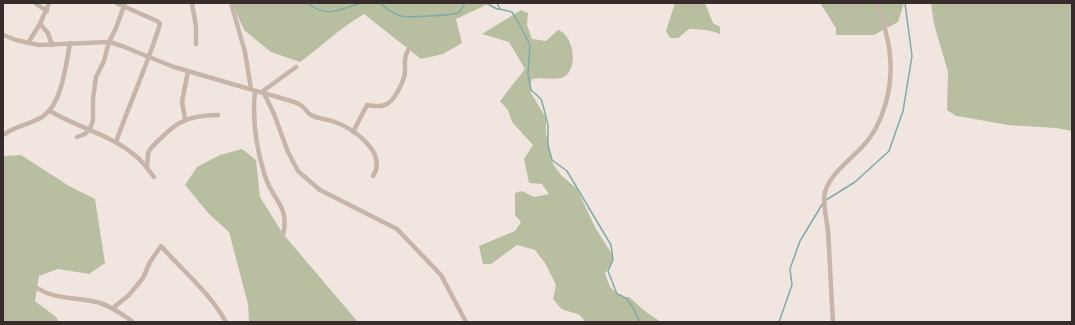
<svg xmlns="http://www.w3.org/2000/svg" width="1075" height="325" font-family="'Varela Round',sans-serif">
<rect width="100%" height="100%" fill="#f0e6df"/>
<g fill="#b8bea0">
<path d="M232 3H490L456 19 462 43 443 54 421 59 364 14C340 28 322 46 300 62L271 52 244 30Z"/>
<path d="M675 3H705L713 23 720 27V34C713 30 697 29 689 29L678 38H670L666 31Z"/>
<path d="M820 3H904L898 22 874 35H836V28Z"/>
<path d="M931 3H1072V131L1056 128 1008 125 963 117 956 116 947 110 948 72 934 24Z"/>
<path d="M521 10 528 13 527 25 532 39 546 41 558 30C575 35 579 73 561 78 552 80 541 77 532 79L530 86 531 93 546 118V133L553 164 561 175 577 189 596 229 612 254 613 262 605 273 610 287 622 297H629L646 312 661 322H585C580 311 572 314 562 309 559 307 556 302 553 299L556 285 545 263 535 250 517 245 491 264H483L479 246 515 231 521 222 515 215V193L522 191 534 197 549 194 542 184 529 183 524 159 533 145 512 122 508 110 500 101 525 69 509 42 482 34Z"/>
<path d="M242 149 256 160 260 197 283 234 358 322H249L248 304 229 232 209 214 185 185 197 167 220 155Z"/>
<path d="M21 155 69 186 95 199 105 263 89 274 58 269 39 276 35 301 56 317 59 322H3V156Z"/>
</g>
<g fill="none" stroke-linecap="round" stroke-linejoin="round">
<g stroke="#80aba7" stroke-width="1.5">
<path d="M307 3C328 19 339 9 362 3"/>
<path d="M379 3C386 8 393 14 401 16 406 18 453 15 458 13 461 11 463 6 465 3"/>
<path d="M486 3 497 9H500"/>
<path d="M497 3 500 9 512 12 520 25 530 45 528 74 531 90 541 99 544 109 548 125V145L552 160 567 171 611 245 613 260 608 271 617 294C632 298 633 310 640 322"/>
<path d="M826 200 855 182 889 151 903 111 912 56 905 3"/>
<path d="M779 322 792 285 790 269 800 241 823 203"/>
</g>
<g stroke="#c7b5ab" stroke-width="4.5">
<path d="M35 3 47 11"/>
<path d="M192 3 196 27V44"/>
<path d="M231 3 245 52 251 89"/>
<path d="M40 24 48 33 52 45"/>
<path d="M3 35 16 40 39 45 109 42 122 46 174 67 291 101C295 102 299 104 302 106 306 109 307 113 311 115 318 119 327 119 335 122 354 129 388 153 373 176"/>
<path d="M28 43 40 24 49 3"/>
<path d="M296 67 263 91 274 114 288 152 298 171 320 190 397 229 441 275 466 322"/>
<path d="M255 91C252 120 256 148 265 176 273 201 290 206 283 235"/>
<path d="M50 111C78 128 113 135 138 158 144 163 149 171 154 177"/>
<path d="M185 119 182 102 188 71"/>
<path d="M353 132 367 105C372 106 379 107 385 105 394 102 405 80 405 71 405 62 404 58 408 50"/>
<path d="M3 135C17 125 29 125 42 117 62 105 66 64 70 43"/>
<path d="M77 137 85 134 90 129 93 120V99L96 77 104 61 109 42 116 28 125 3"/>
<path d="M116 142C130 102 148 64 160 24L157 21 116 3"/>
<path d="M147 168 148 153 151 148C174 124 184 115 218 115"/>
<path d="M37 288C55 300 80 297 100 303 113 307 123 315 133 322"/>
<path d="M113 308 129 295 143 278 150 262 161 246C183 271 210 293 226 322"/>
<path d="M833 322C831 292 830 261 828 231 827 220 822 202 825 192 830 174 850 160 863 146 884 124 893 86 890 56 889 38 882 20 878 3"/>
</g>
</g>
<rect width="1075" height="325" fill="none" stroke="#362c2a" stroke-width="8"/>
</svg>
